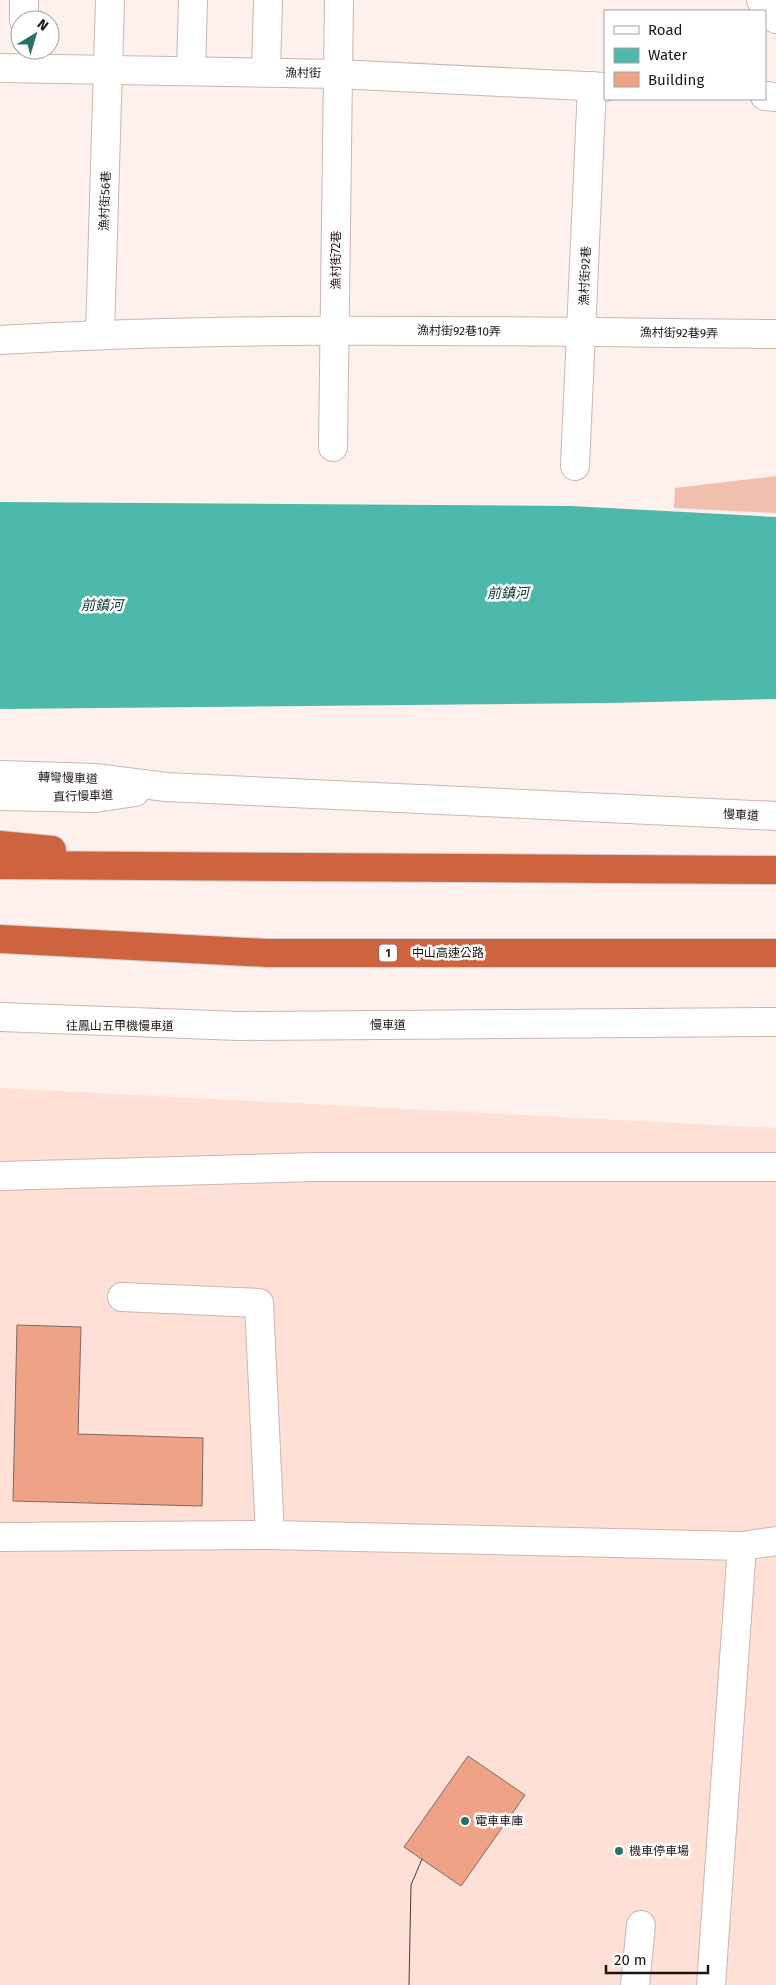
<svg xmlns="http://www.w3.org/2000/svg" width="776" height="1985" font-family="'Fira Sans','Noto Sans TC',sans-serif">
<rect width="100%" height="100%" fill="#fef1ed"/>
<path fill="#fee0d6" d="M0 1088 776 1128V1985H0Z"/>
<path fill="#f1bfae" d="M776 476V513L674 508 675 488Z"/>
<path fill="#4cb9aa" d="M0 502 571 506 776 517V699L610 703 0 709Z"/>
<g fill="#f0a286" stroke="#7c6a64">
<path d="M17 1325 81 1327 78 1434 203 1438 202 1506 13 1501Z"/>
<path d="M468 1756 525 1795 461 1886 404 1847Z"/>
</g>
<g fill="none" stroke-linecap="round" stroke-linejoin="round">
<defs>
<g id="minor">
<path d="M761 0 776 19"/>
<path d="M24 20V0"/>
<path d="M0 68 337 74 605 87"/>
<path d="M191 70 193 0"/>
<path d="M266 72 268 0"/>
<path d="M765 96 776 97"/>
<path d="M100 334 110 0"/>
<path d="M0 340C258 325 517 332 776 334"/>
<path d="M333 447 339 0"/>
<path d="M575 466 592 86"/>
<path d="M0 775 95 778 166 787 776 816"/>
<path d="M0 796 96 798 135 792"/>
<path d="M0 1017 239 1026 776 1022"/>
<path d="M0 1176 314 1167H776"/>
<path d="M122 1297 259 1303 270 1535"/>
<path d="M0 1537 270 1535 742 1546 711 1985"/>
<path d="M742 1546 776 1541"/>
<path d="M635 1985 641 1925"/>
</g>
<g id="highway">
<path d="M0 845 52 850"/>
<path d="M0 865 776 870"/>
<path d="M0 939 267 953H776"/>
</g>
</defs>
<use href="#minor" stroke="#cab6af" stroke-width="30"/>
<use href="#highway" stroke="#d2d0d0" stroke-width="30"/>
<use href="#minor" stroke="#fff" stroke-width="28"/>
<use href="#highway" stroke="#cd643f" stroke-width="28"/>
<path stroke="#473e3b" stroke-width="1" d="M409 1985 411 1885 422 1859"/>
</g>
<g fill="#297167" stroke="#fff" stroke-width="2">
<circle cx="465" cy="1821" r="5"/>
<circle cx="619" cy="1851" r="5"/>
</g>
<g text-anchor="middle" stroke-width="5" stroke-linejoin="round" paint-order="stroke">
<rect fill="#fff" stroke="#615b5a" stroke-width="1" x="379" y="944.5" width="18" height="17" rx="4"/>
<g font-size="11" font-weight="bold" fill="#1d1513">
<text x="388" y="957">1</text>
</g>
<g font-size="12" fill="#1d1513" stroke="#fff">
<text transform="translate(303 73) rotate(1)" y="4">漁村街</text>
<text transform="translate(105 201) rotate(-88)" y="4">漁村街56巷</text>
<text transform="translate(336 260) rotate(-90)" y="4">漁村街72巷</text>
<text transform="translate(585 276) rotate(-88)" y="4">漁村街92巷</text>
<text transform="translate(459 331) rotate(1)" y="4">漁村街92巷10弄</text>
<text transform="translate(679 333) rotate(1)" y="4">漁村街92巷9弄</text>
<text transform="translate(68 778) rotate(2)" y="4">轉彎慢車道</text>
<text transform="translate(83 796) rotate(-2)" y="4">直行慢車道</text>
<text transform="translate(741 815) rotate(3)" y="4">慢車道</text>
<text x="448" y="957">中山高速公路</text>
<text x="388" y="1029">慢車道</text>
<text x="120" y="1030">往鳳山五甲機慢車道</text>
</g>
<g font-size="12" fill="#1d1513" stroke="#fff" text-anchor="start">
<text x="475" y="1825">電車車庫</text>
<text x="629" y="1855">機車停車場</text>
</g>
<g font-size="14" font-style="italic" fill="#023631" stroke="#fff">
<text transform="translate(508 593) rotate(-1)" y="5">前鎮河</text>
<text x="102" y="610">前鎮河</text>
</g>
</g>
<rect x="604" y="10" width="162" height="90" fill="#ffffff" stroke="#a5a1a1"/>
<rect x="614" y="26" width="25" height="8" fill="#ffffff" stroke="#a5a1a1"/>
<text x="648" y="35" font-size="15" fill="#1d1513">Road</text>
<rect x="614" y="48" width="25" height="15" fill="#4cb9aa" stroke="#a5a1a1"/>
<text x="648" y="60" font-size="15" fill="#1d1513">Water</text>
<rect x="614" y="72" width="25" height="15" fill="#f0a286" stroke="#a5a1a1"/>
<text x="648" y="85" font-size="15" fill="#1d1513">Building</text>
<g transform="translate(35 35) rotate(38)"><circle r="24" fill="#ffffff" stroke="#a5a1a1"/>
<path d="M0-4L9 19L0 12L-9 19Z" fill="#297167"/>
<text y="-8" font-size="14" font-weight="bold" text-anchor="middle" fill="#1d1513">N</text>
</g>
<path d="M606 1965v8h102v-8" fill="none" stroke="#1d1513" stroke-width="2.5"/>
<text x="614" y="1965" font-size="15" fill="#1d1513" stroke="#ffffff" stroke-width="4" paint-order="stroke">20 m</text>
</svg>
